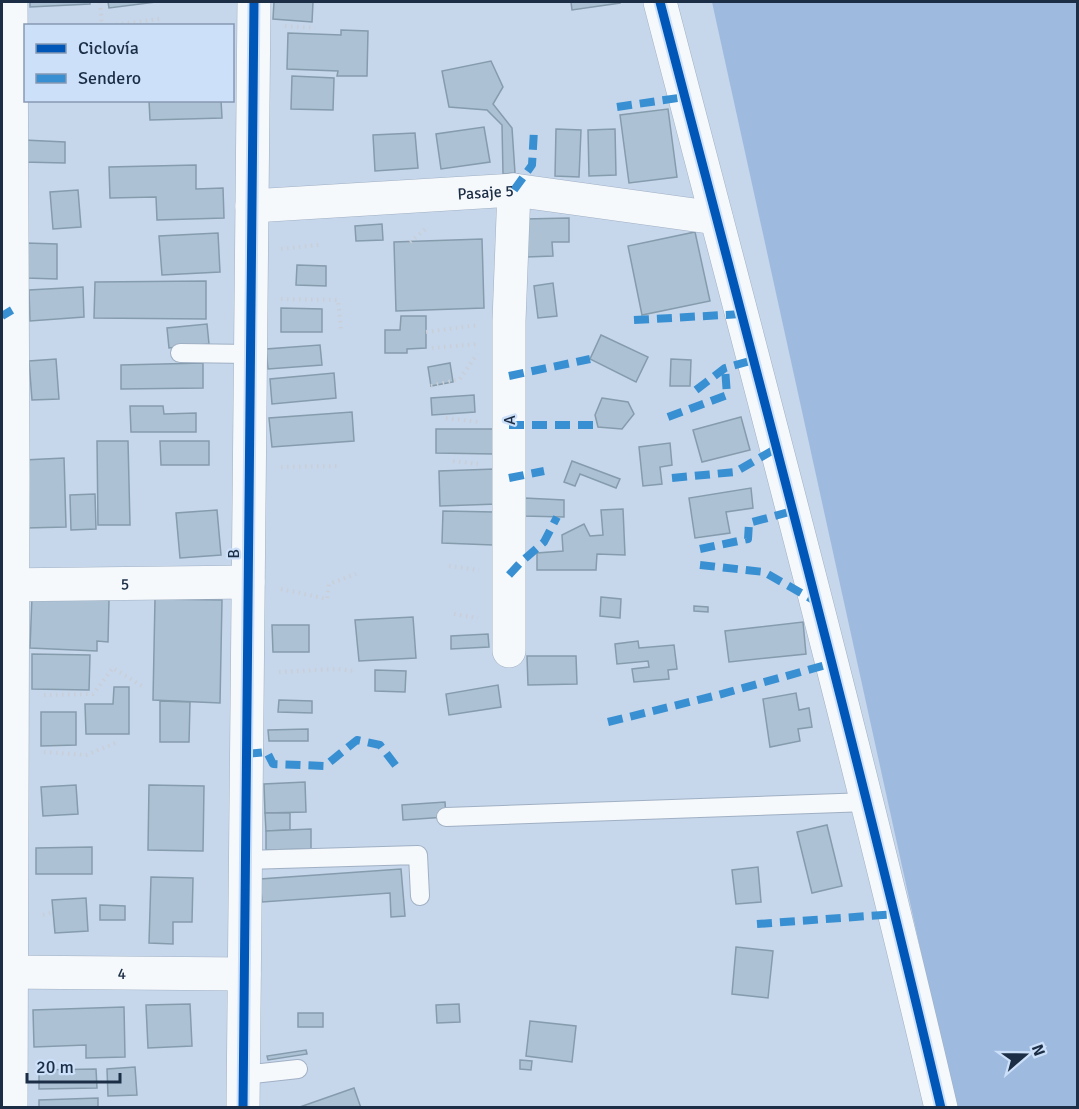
<svg xmlns="http://www.w3.org/2000/svg" width="1079" height="1109" font-family="Signika,sans-serif">
<rect width="100%" height="100%" fill="#c6d6eb"/>
<path fill="#9ebadf" d="M712 2H1077V1107H955Z"/>
<g fill="#acc2d4" stroke="#859cad" stroke-width="1.5">
<path d="M30 2H90V4L30 7Z"/>
<path d="M108 2H156L109 8Z"/>
<path d="M274 2H313L312 22 273 19Z"/>
<path d="M571 2H620V3L572 10Z"/>
<path d="M341 30 368 31 367 76H337L338 71 287 69 288 33 341 35Z"/>
<path d="M491 61 503 87 493 104 512 128 515 173 503 174 502 125 487 110 449 107 442 71Z"/>
<path d="M292 76 334 78 333 110 291 109Z"/>
<path d="M149 100H221L222 118 150 120Z"/>
<path d="M668 109 677 177 629 183 620 115Z"/>
<path d="M484 127 490 162 441 169 436 134Z"/>
<path d="M556 129 581 130 579 177 555 176Z"/>
<path d="M615 129 616 175 589 176 588 130Z"/>
<path d="M415 133 418 168 375 171 373 135Z"/>
<path d="M24 140 65 142V163L23 162Z"/>
<path d="M196 165V189L223 188 224 218 157 220 156 197 110 198 109 167Z"/>
<path d="M78 190 81 227 53 229 50 192Z"/>
<path d="M569 218V242H552L553 256 526 257 525 219Z"/>
<path d="M382 224 383 240 356 241 355 226Z"/>
<path d="M695 232 710 301 642 315 628 246Z"/>
<path d="M218 233 220 272 162 275 159 236Z"/>
<path d="M482 239 484 308 396 311 394 242Z"/>
<path d="M26 243 57 244V279L26 278Z"/>
<path d="M297 265 326 266V286L296 285Z"/>
<path d="M206 281V319L94 318 95 282Z"/>
<path d="M553 283 557 316 538 318 534 286Z"/>
<path d="M83 287 84 317 30 321 29 290Z"/>
<path d="M281 308 322 309V332H281Z"/>
<path d="M401 316H426V348L407 349V353H385V330H400Z"/>
<path d="M207 324 209 344 169 348 167 328Z"/>
<path d="M601 335 648 357 636 382 590 359Z"/>
<path d="M320 345 322 365 268 369 266 349Z"/>
<path d="M56 359 59 399 32 400 29 361Z"/>
<path d="M671 359 691 360 690 386H670Z"/>
<path d="M203 363V388L121 389V365Z"/>
<path d="M450 363 453 382 431 386 428 367Z"/>
<path d="M334 373 336 398 272 404 270 379Z"/>
<path d="M474 395 475 412 432 415 431 398Z"/>
<path d="M602 398 628 402 634 414 622 429 598 427 595 415Z"/>
<path d="M130 406H163L164 414 196 413V432H131Z"/>
<path d="M352 412 354 441 272 447 269 418Z"/>
<path d="M741 417 750 450 702 462 693 430Z"/>
<path d="M436 429H494V454L436 453Z"/>
<path d="M97 441H128L130 525H98Z"/>
<path d="M160 441H209V465H161Z"/>
<path d="M670 443 672 465 660 467 662 484 643 486 639 447Z"/>
<path d="M64 458 66 527 26 528 24 460Z"/>
<path d="M572 461 620 479 616 488 580 474 575 486 564 482Z"/>
<path d="M495 469 497 504 440 506 439 471Z"/>
<path d="M751 488 753 508 726 512 730 533 695 538 689 498Z"/>
<path d="M95 494 96 529 71 530 70 495Z"/>
<path d="M524 498 564 500V517L524 516Z"/>
<path d="M623 509 625 555 597 554 596 570H537V553L563 551 562 535 584 524 590 536 603 535 601 510Z"/>
<path d="M217 510 221 555 180 558 176 513Z"/>
<path d="M443 511 494 512 493 545 442 543Z"/>
<path d="M32 597 109 600 108 642 97 641V651L30 648Z"/>
<path d="M601 597 621 599 620 618 600 616Z"/>
<path d="M155 599 222 600 220 703 153 700Z"/>
<path d="M694 606 708 607V612L694 611Z"/>
<path d="M413 617 416 658 359 661 355 620Z"/>
<path d="M803 622 806 654 729 662 725 631Z"/>
<path d="M272 625H309V652H273Z"/>
<path d="M488 634 489 647 451 649V636Z"/>
<path d="M638 641 639 648 674 645 677 669 668 670 669 679 634 682 632 669 649 667 648 661 617 664 615 644Z"/>
<path d="M32 654 90 655 89 690 32 689Z"/>
<path d="M527 656H576L577 684 528 685Z"/>
<path d="M375 670 406 671 405 692 375 691Z"/>
<path d="M498 685 501 707 449 715 446 694Z"/>
<path d="M114 687H129V734H86L85 704H113Z"/>
<path d="M796 693 799 710 809 708 812 727 798 729 800 741 770 747 763 699Z"/>
<path d="M279 700 312 701V713L278 712Z"/>
<path d="M160 701 190 702 189 742H160Z"/>
<path d="M41 712H76V745L41 746Z"/>
<path d="M308 729V741H269L268 730Z"/>
<path d="M305 782 306 812 265 813 264 784Z"/>
<path d="M76 785 78 814 43 816 41 787Z"/>
<path d="M149 785 204 786 203 851 148 850Z"/>
<path d="M445 802 446 817 403 820 402 805Z"/>
<path d="M265 813H290V830L266 831Z"/>
<path d="M827 825 842 886 812 893 797 832Z"/>
<path d="M311 829V849L266 850V831Z"/>
<path d="M92 847V874H36V848Z"/>
<path d="M758 867 761 902 736 904 732 870Z"/>
<path d="M401 869 405 916 391 917 390 893 262 902 260 879Z"/>
<path d="M151 877 193 878 192 922H173V944L149 943Z"/>
<path d="M86 898 88 931 55 933 52 900Z"/>
<path d="M100 905 125 906V920H100Z"/>
<path d="M736 947 773 951 768 998 732 994Z"/>
<path d="M190 1004 192 1046 148 1048 146 1005Z"/>
<path d="M459 1004 460 1022 437 1023 436 1005Z"/>
<path d="M124 1007 125 1057 86 1058V1045L34 1047 33 1010Z"/>
<rect x="298" y="1013" width="25" height="14"/>
<path d="M530 1021 576 1026 572 1062 526 1056Z"/>
<path d="M306 1050 307 1054 268 1060 267 1056Z"/>
<path d="M520 1060 532 1061 531 1070 520 1069Z"/>
<path d="M135 1067 137 1095 108 1096 107 1069Z"/>
<path d="M96 1069 97 1088 39 1089V1070Z"/>
<path d="M354 1088 361 1108H297Z"/>
<path d="M98 1098V1108H39V1100Z"/>
</g>
<g fill="none" stroke-linecap="round" stroke-linejoin="round">
<defs>
<g id="service">
<path d="M180 353 250 354"/>
<path d="M446 817 868 802"/>
<path d="M246 860 418 855 420 896"/>
<path d="M244 1075 298 1069"/>
</g>
<g id="minor">
<path d="M11 2 13 478 11 1108"/>
<path d="M660 2C756 370 854 737 941 1108"/>
<path id="s1" d="M252 206 514 190 716 218"/>
<path id="s2" d="M2 585 248 582"/>
<path d="M509 651V321L514 190"/>
<path id="s3" d="M2 972 244 974"/>
<path d="M243 1108 254 2"/>
</g>
</defs>
<use href="#service" stroke="#a0b0c4" stroke-width="20"/>
<use href="#minor" stroke="#a0b0c4" stroke-width="34"/>
<g stroke="#cacfd7" stroke-width="4" stroke-dasharray="1.5 4.5" stroke-linecap="butt">
<path d="M100 2 102 26"/>
<path d="M104 26 159 19"/>
<path d="M285 26 315 28"/>
<path d="M410 242 428 227"/>
<path d="M281 249 319 245"/>
<path d="M281 299 338 300 341 329"/>
<path d="M426 332 479 325"/>
<path d="M432 348 478 344"/>
<path d="M431 386 460 379 477 354"/>
<path d="M446 418 479 422"/>
<path d="M453 461 478 464"/>
<path d="M281 467 338 466"/>
<path d="M449 566 479 570"/>
<path d="M281 589 327 599 329 584 356 574"/>
<path d="M454 614 478 618"/>
<path d="M279 672 338 669 356 671"/>
<path d="M44 695 93 694 113 668 142 686"/>
<path d="M44 752 86 755 118 742"/>
<path d="M43 915 54 912"/>
</g>
<use href="#service" stroke="#f6f9fc" stroke-width="18"/>
<use href="#minor" stroke="#f6f9fc" stroke-width="33"/>
<g stroke="#3890d2" stroke-width="8" stroke-dasharray="15 8" stroke-linecap="butt">
<path d="M617 107 685 97"/>
<path d="M514 190 532 165 534 130"/>
<path d="M2 316 12 310"/>
<path d="M634 320 742 314"/>
<path d="M509 376 590 359"/>
<path d="M696 390 725 368 754 360"/>
<path d="M668 417 727 395 725 368"/>
<path d="M509 425H598"/>
<path d="M509 478 544 471"/>
<path d="M672 478 735 472 777 448"/>
<path d="M700 549 748 539 749 523 793 511"/>
<path d="M700 565 764 572 817 602"/>
<path d="M509 575 520 563 544 542 557 517"/>
<path d="M608 722 718 695 833 663"/>
<path d="M247 754 267 752 273 764 325 766 357 740 380 745 396 766"/>
<path d="M757 924 896 914"/>
</g>
<defs>
<g id="cycleway">
<path d="M660 2C756 370 854 737 941 1108"/>
<path d="M243 1108 254 2"/>
</g>
</defs>
<use href="#cycleway" stroke="#cde0fa" stroke-width="13"/>
<use href="#cycleway" stroke="#0057b8" stroke-width="9"/>
</g>
<g text-anchor="middle" stroke-width="4.5" stroke-linejoin="round" paint-order="stroke">
<g font-size="16" fill="#1b2e46" stroke="#cde0fa">
<text dy="6" stroke="none"><textPath href="#s1" startOffset="234">Pasaje 5</textPath></text>
<text transform="translate(509 420) rotate(-90)" y="6">A</text>
<text transform="translate(233 554) rotate(-90)" y="6">B</text>
<text dy="6" stroke="none"><textPath href="#s2" startOffset="123">5</textPath></text>
<text dy="6" stroke="none"><textPath href="#s3" startOffset="120">4</textPath></text>
</g>
</g>
<rect width="1079" height="1109" fill="none" stroke="#1b2e46" stroke-width="6"/>
<rect x="24" y="24" width="210" height="78" fill="#cde0fa" stroke="#8699b2" stroke-width="1.5"/>
<rect x="36" y="44" width="30" height="9" fill="#0057b8" stroke="#8699b2" stroke-width="1.5"/>
<text x="78" y="54" font-size="18" fill="#1b2e46">Ciclovía</text>
<rect x="36" y="74" width="30" height="9" fill="#3890d2" stroke="#8699b2" stroke-width="1.5"/>
<text x="78" y="84" font-size="18" fill="#1b2e46">Sendero</text>
<g transform="translate(1025 1055) rotate(70)" stroke="#cde0fa" stroke-width="4.5" paint-order="stroke">
<path d="M0-4.5L10 22L0 15L-10 22Z" fill="#1b2e46"/>
<text y="-9" font-size="16" font-weight="bold" text-anchor="middle" fill="#1b2e46">N</text>
</g>
<path d="M27 1073v9h93v-9" fill="none" stroke="#1b2e46" stroke-width="3"/>
<text x="36" y="1073" font-size="18" fill="#1b2e46" stroke="#cde0fa" stroke-width="4.5" paint-order="stroke">20 m</text>
</svg>
